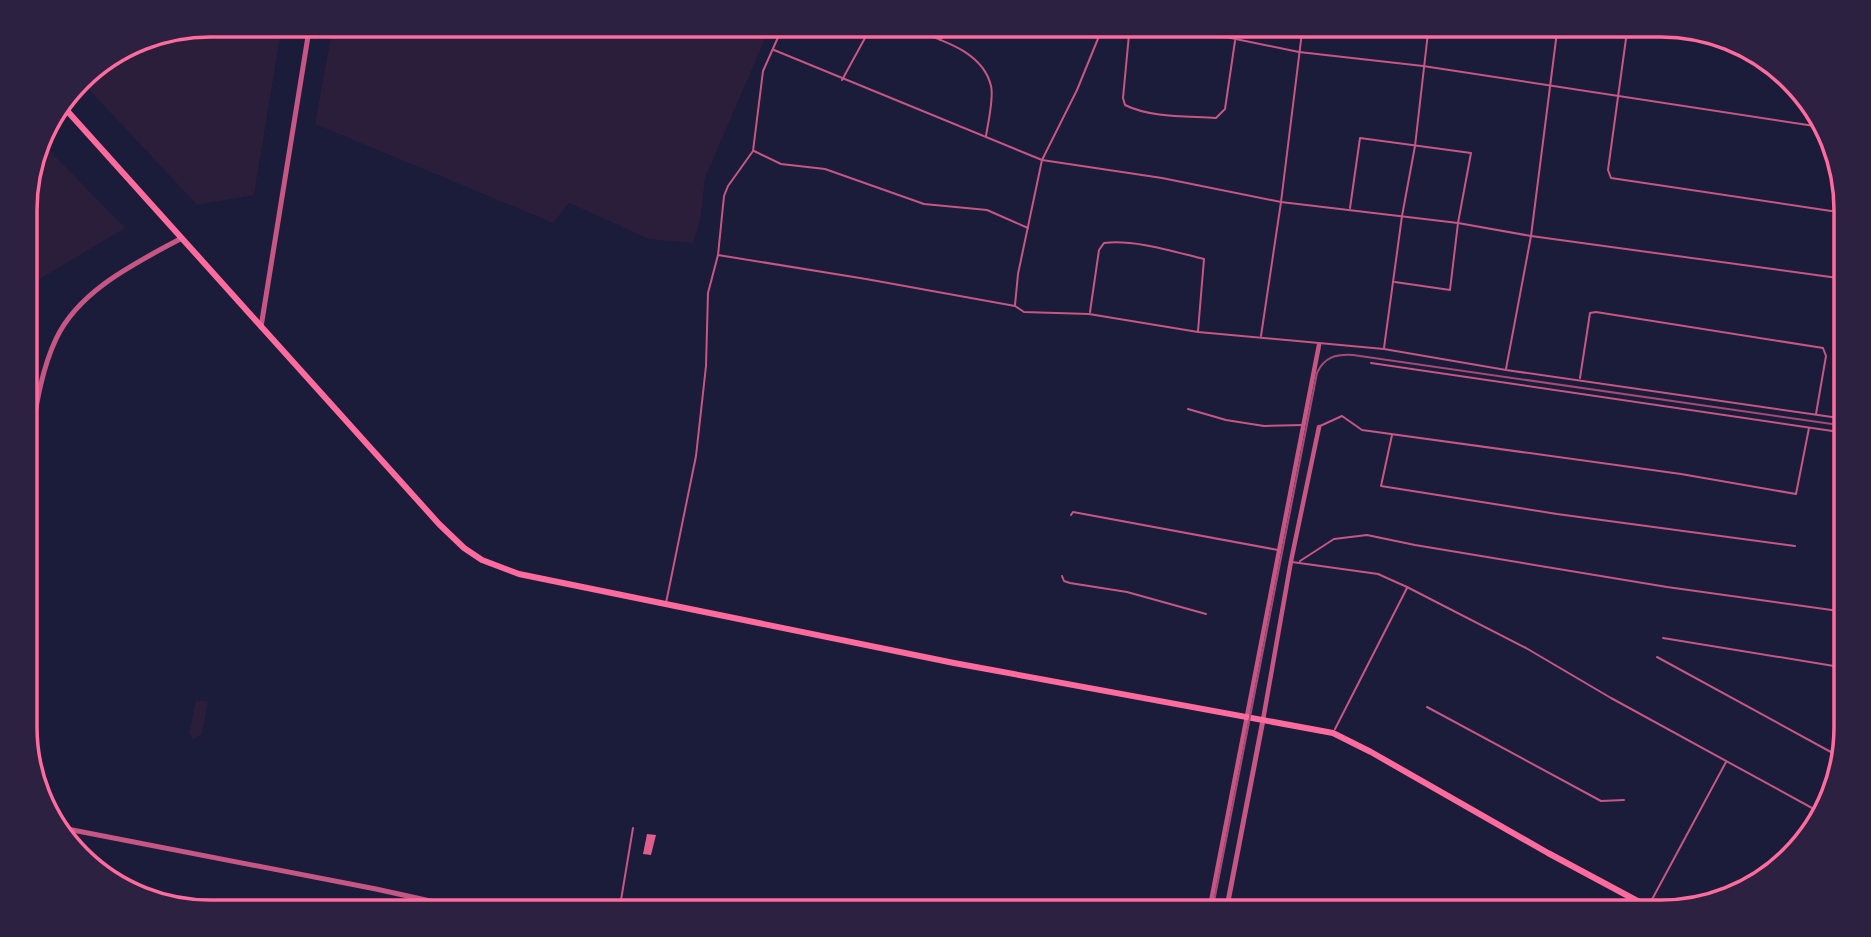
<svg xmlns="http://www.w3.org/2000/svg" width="1871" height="937" font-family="Ubuntu,sans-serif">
<rect width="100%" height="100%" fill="#1b1b3a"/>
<g fill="#2a1e3b">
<path d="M209 25H282L254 195 197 205 80 80 87 71 139 38Z"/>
<path d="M333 25V24L771 25 705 178 700 221 693 243 649 239 569 203 553 223 315 124Z"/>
<path d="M40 141 125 228 25 288V197Z"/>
<path d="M196 700 208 702 202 734 193 740 189 733Z"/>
</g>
<path fill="#dd5f8e" d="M647 834 656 835 651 855 643 854Z"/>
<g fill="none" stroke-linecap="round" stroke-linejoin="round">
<g stroke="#c65784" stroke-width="2">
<path d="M899 24C931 38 982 47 991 86 994 98 988 123 986 136"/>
<path d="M1130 24 1123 98 1125 105C1151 118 1188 116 1216 118L1225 109 1235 41"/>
<path d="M1132 24 1197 31 1299 52 1423 66 1821 127"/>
<path d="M1628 24 1608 170 1611 178 1831 211 1840 210 1845 194"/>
<path d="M940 40 948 24"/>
<path d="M774 50 1042 160 1162 178 1281 202 1458 223 1531 236 1845 279"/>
<path d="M842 80 871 27 875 24"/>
<path d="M754 151 781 164 825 169 924 204 987 210 1028 228"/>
<path d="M1350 208 1360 138 1471 153 1458 223 1450 290 1395 282"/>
<path d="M718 255 866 279 1015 306 1024 312 1089 314 1198 332 1384 349 1506 370 1846 419"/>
<path d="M1015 305 1018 274 1042 160 1077 90 1104 24"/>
<path d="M1090 312 1099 250 1104 243C1134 239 1175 252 1204 259L1198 331"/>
<path d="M1261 336 1281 202 1303 24"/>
<path d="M1384 348 1402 216 1415 146 1429 24"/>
<path d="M1371 363 1846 433"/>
<path d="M1506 369 1531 236 1558 24"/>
<path d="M1580 378 1590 313 1596 312 1823 348 1826 356 1816 414"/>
<path d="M1188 409 1226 420 1264 426 1303 425"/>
<path d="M1320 426 1342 416 1362 430 1681 474 1796 494 1809 428"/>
<path d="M1392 435 1381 486 1557 514 1795 546"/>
<path d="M1071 515 1073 512 1278 550"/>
<path d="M1300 561 1334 539 1367 535 1415 545 1667 587 1846 612"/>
<path d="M1292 562 1378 574 1407 587 1526 648 1611 698 1823 814"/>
<path d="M1062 576 1064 581 1070 583 1127 592 1206 614"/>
<path d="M666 603 696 456 706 366 708 293 718 255 724 196 728 186 753 151 763 71 784 24"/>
<path d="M1663 638 1846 668"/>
<path d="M1657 657 1840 757"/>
<path d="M1427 707 1601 801 1624 800"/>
<path d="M1335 729 1407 588"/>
<path d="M1649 905 1726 762"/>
<path d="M619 912 633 828"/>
</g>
<g stroke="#c65784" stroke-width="4.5">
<path d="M1263 720 1291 561 1319 427"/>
<path d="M1209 912 1319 345"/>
</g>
<g stroke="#c65784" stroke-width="5">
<path d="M261 327 310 24"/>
<path d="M26 465C34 424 38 377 56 339 79 290 136 263 180 239"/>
<path d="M57 827 376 889 480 912"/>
<path d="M1226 912 1263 720"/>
</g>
<path stroke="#ff6b9d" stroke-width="6" d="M61 104 439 524 464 548 482 560 519 574 954 663 1333 733 1371 752 1548 853 1658 912"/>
<path stroke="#a44b75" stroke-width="2" d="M1212 912 1317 373C1324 357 1336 354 1353 355L1846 426"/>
</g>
<path d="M0 0H1871V937H0ZM210 37H1661A173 173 0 0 1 1834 210V727A173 173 0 0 1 1661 900H210A173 173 0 0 1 37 727V210A173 173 0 0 1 210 37Z" fill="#2d2142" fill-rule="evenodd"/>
<path fill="none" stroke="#ff6b9d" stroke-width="3.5" d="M210 37H1661A173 173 0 0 1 1834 210V727A173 173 0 0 1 1661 900H210A173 173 0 0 1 37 727V210A173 173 0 0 1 210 37Z"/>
</svg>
